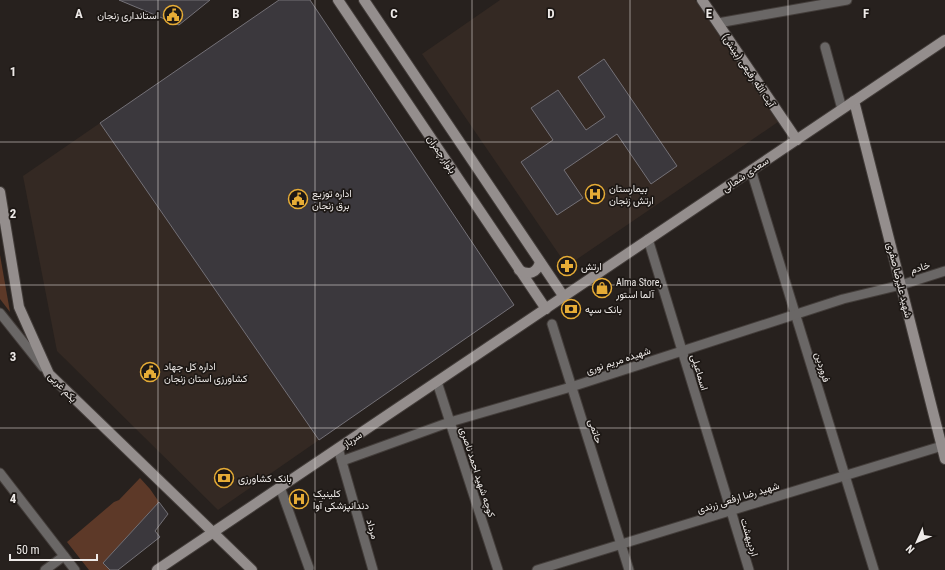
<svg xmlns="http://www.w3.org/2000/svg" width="945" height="570" font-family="'Roboto Condensed',Vazirmatn,sans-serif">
<rect width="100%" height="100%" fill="#27211e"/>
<g fill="#342923">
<path d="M500 0H695L778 122 567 266 422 54Z"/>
<path d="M100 123 319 440 218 510 57 351 23 176Z"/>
<path d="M302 489 306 504 296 507 292 494Z"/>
</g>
<g fill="#5d3928">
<path d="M0 255 10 312 0 299Z"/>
<path d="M140 478 150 489 159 502 103 563 110 570H89L67 542 114 502 119 500Z"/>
</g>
<g fill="#3b383d" stroke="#747177">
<path d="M119 0H210L179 25Z"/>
<path d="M279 0H310L514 305 319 440 100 123Z"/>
<path d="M604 59 677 166 651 184 617 134 564 170 583 198 557 215 521 162 553 140 531 108 558 90 586 130 605 117 578 77Z"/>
<path d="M159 502 168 514 155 531 160 537 118 570H110L103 563Z"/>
</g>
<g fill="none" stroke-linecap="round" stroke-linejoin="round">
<defs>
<g id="street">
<path d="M718 23 847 0"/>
<path d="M825 47 842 109"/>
<path d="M751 170 874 570"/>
<path d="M648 239 749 570"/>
<path d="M0 313 43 367"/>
<path d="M552 324 629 570"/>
<path d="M437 382 498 570"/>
<path d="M338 448 373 570"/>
<path d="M342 461 450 422 571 387 843 299 901 285 945 271"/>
<path d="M0 473 75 570"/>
<path d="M280 487 309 568"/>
<path d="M45 570 64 556"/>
<path d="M537 570 945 445"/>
</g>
<g id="secondary">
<path d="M338 0 546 309"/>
<path d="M364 0 564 297"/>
<path d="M702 0 797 140"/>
<path d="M854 101 945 459"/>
<path d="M0 192 19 307 49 374 252 570"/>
<path d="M519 270C529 276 537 273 540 262"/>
<path d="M157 570 945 40"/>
</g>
</defs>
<use href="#street" stroke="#433d3a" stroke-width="11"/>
<use href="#secondary" stroke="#433d3a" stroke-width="12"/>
<use href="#street" stroke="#6a6766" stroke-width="9"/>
<use href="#secondary" stroke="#948e8d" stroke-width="10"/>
</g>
<path fill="none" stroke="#eeeae8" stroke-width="1" stroke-opacity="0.55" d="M158 0V570M315 0V570M472 0V570M630 0V570M788 0V570M0 142H945M0 285H945M0 428H945"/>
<defs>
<symbol id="civic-ring" viewBox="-11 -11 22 22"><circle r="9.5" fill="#1d1815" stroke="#e6ac36" stroke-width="1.5"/><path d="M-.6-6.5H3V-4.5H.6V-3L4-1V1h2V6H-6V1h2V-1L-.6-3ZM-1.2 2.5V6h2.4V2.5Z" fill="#e6ac36"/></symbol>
<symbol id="hospital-ring" viewBox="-11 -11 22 22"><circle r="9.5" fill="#1d1815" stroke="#e6ac36" stroke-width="1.5"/><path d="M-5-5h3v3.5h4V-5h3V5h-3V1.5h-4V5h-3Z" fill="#e6ac36"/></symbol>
<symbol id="pharmacy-ring" viewBox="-11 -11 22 22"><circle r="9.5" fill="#1d1815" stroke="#e6ac36" stroke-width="1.5"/><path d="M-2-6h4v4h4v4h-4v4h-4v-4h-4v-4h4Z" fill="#e6ac36"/></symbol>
<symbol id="shop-ring" viewBox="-11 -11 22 22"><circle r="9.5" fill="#1d1815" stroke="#e6ac36" stroke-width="1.5"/><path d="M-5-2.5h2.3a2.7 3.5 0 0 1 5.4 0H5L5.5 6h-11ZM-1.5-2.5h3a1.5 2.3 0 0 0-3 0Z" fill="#e6ac36"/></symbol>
<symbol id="bank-ring" viewBox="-11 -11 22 22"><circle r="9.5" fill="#1d1815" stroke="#e6ac36" stroke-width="1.5"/><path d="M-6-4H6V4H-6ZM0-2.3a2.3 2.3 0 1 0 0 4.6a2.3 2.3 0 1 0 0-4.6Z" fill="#e6ac36"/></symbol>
</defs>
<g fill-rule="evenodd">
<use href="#civic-ring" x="162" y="4" width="22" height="22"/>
<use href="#hospital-ring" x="584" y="183" width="22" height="22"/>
<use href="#civic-ring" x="287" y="188" width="22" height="22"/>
<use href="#pharmacy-ring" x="556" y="255" width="22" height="22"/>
<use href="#shop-ring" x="591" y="277" width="22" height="22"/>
<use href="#bank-ring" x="560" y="298" width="22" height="22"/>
<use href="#civic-ring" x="139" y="361" width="22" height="22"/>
<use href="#bank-ring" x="213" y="467" width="22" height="22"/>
<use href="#hospital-ring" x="288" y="488" width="22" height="22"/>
</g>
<g text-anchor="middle" stroke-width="3.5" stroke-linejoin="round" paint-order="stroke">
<g font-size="10" fill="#eeeae8" stroke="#1d1815" text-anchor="start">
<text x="159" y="19" text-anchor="end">استانداری زنجان</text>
<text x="609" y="192">بیمارستان<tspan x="609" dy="12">ارتش زنجان</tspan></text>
<text x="312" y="197">اداره توزیع<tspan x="312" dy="12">برق زنجان</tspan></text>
<text x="581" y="270">ارتش</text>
<text x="616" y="286">Alma Store,<tspan x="616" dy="12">آلما استور</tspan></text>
<text x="585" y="313">بانک سپه</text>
<text x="164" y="370">اداره کل جهاد<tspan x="164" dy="12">کشاورزی استان زنجان</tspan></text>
<text x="238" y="482">بانک کشاورزی</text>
<text x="313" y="497">کلینیک<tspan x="313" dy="12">دندانپزشکی آوا</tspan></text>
</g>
<g font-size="10" fill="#eeeae8" stroke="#1d1815">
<text transform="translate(749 70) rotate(56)" y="4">آیت الله رفیعی (بینش)</text>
<text transform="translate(442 154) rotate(56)" y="4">بلوار چمران</text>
<text transform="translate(745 174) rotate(-34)" y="4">سعدی شمالی</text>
<text transform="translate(920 267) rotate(-17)" y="4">خادم</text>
<text transform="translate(900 280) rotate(76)" y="4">شهید علیرضا صفری</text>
<text transform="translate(618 360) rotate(-18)" y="4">شهیده مریم نوری</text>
<text transform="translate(823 367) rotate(73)" y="4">فروردین</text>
<text transform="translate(700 372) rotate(73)" y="4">اسماعیلی</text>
<text transform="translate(63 387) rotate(46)" y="4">یکم غربی</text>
<text transform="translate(596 431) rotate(72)" y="4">حاتمی</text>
<text transform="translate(352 439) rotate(-34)" y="4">سرباز</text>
<text transform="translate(478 472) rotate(72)" y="4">کوچه شهید احمد ناصری</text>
<text transform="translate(738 497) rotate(-17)" y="4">شهید رضا ارفعی زرندی</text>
<text transform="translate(373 529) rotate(74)" y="4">مرداد</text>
<text transform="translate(750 537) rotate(73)" y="4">اردیبهشت</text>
</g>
</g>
<g font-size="13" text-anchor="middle" font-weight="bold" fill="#eeeae8" stroke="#1d1815" stroke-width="3.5" stroke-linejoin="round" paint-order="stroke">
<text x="79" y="18">A</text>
<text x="236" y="18">B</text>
<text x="394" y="18">C</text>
<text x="551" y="18">D</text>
<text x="709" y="18">E</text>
<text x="866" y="18">F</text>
<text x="13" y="76">1</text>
<text x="13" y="218">2</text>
<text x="13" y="361">3</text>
<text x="13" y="503">4</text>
</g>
<g transform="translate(917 542) rotate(225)" stroke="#1d1815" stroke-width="3" paint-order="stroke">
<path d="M0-3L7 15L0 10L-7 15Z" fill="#eeeae8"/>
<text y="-6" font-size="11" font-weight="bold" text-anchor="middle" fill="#eeeae8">N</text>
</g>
<path d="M10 554v6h87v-6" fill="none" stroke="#eeeae8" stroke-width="2"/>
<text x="16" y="554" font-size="12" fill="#eeeae8" stroke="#1d1815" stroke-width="3" paint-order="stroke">50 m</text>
</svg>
